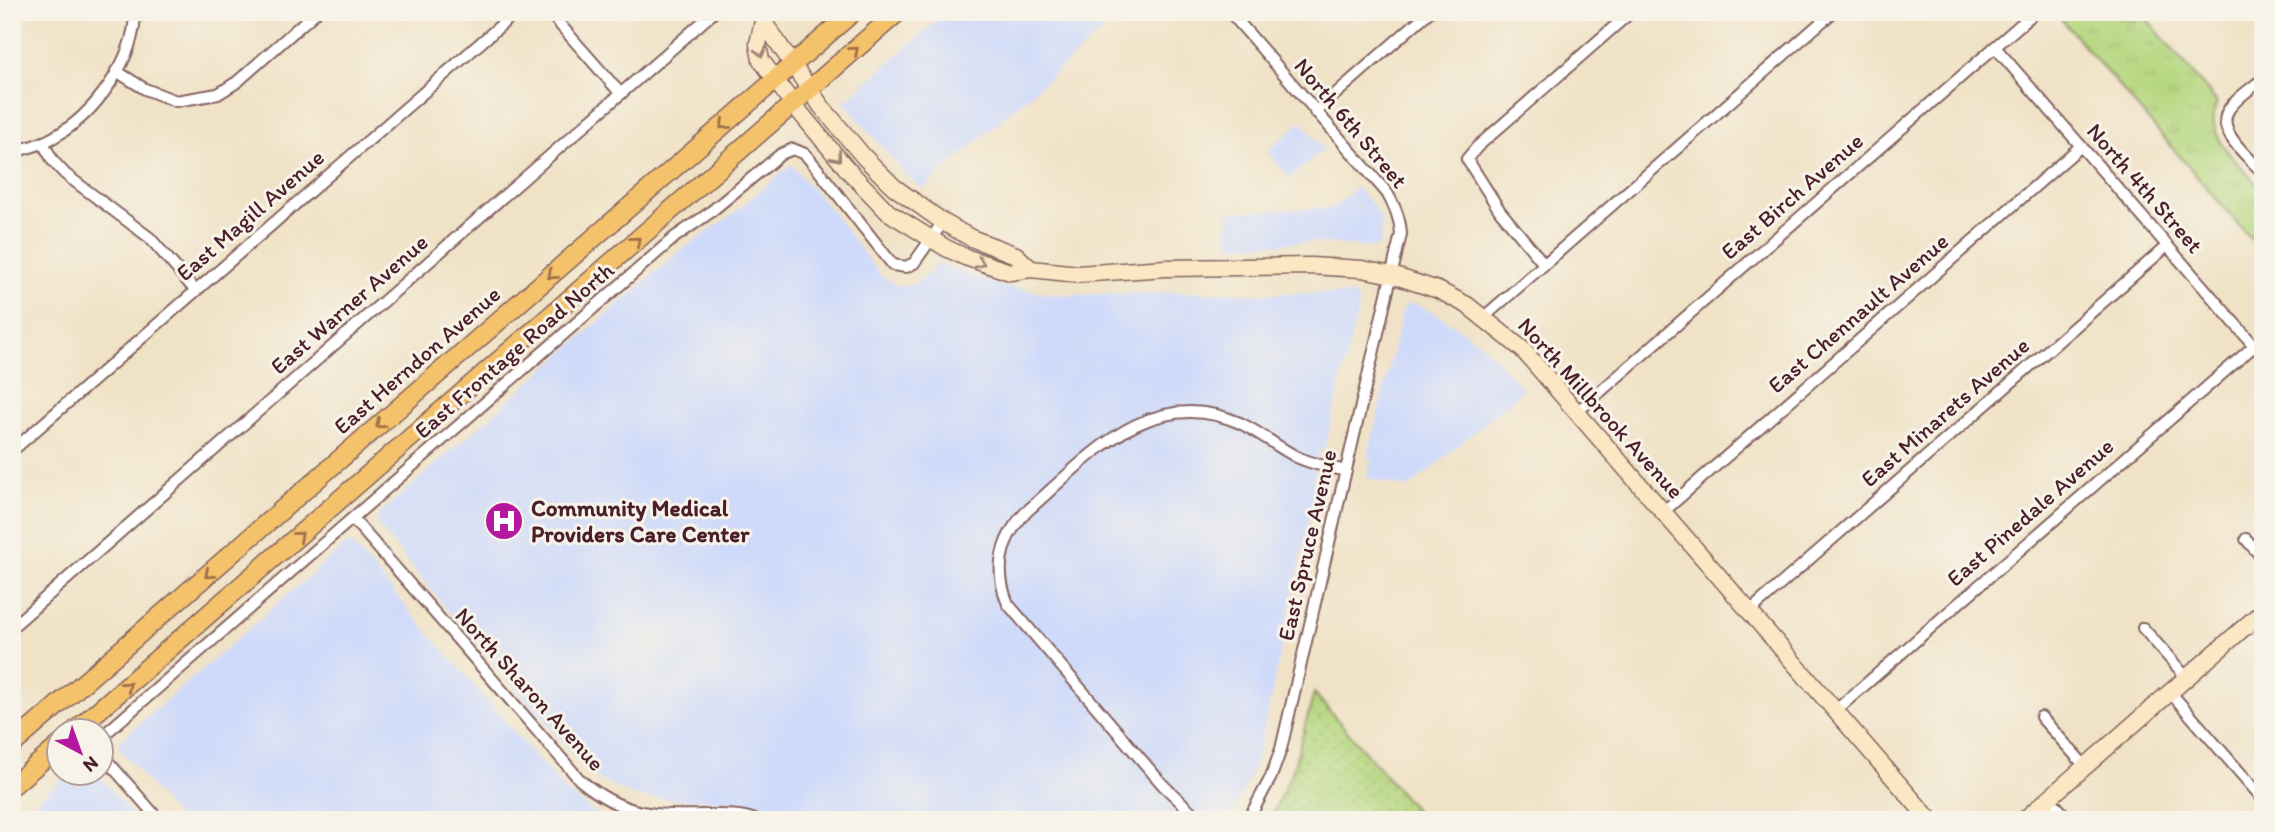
<svg xmlns="http://www.w3.org/2000/svg" width="2275" height="832" font-family="Itim,sans-serif">
<defs>
<pattern id="grass-dots" width="8" height="8" patternUnits="userSpaceOnUse" patternTransform="scale(1.75)"><rect width="8" height="8" fill="#b5d77f"/><path d="M2 2h.1M6 6h.1" fill="none" stroke="#9db86e" stroke-width="1.8" stroke-linecap="round"/></pattern>
<pattern id="park-tufts" width="24" height="20" patternUnits="userSpaceOnUse" patternTransform="scale(1.75)"><rect width="24" height="20" fill="#b5d77f"/><path d="M3 7l-1-3M5 7V3M7 7l1-3M15 17l-1-3M17 17v-4M19 17l1-3" fill="none" stroke="#9db86e"/></pattern>
</defs>
<rect width="100%" height="100%" fill="#f7f3e8"/>
<filter id="ink" filterUnits="userSpaceOnUse"><feTurbulence type="fractalNoise" baseFrequency=".0143" numOctaves="2"/><feDisplacementMap in="SourceGraphic" scale="14" xChannelSelector="R" yChannelSelector="G"/><feConvolveMatrix kernelMatrix="1 2 1 2 8 2 1 2 1" color-interpolation-filters="sRGB"/></filter>
<filter id="wash" filterUnits="userSpaceOnUse"><feTurbulence type="fractalNoise" baseFrequency=".00686" numOctaves="4" result="noise"/><feDisplacementMap in="SourceGraphic" scale="28" xChannelSelector="R" yChannelSelector="G"/><feGaussianBlur stdDeviation="1.57" result="paint"/><feColorMatrix in="noise" values="0 0 0 0 0 0 0 0 0 0 0 0 0 0 0 0 0 1.4 0 .05"/><feComposite in="paint" operator="in"/></filter>
<g filter="url(#wash)">
<rect width="100%" height="100%" fill="#f0e2c6"/>
<g fill="#cfdafa">
<path d="M947 12H1124L923 189 904 173 844 102Z"/>
<path d="M1301 122 1324 149 1290 178 1267 152Z"/>
<path d="M791 165 831 210 880 275 898 286 916 284 925 277 934 265 939 264 1001 286 1058 295 1191 292 1262 294 1323 293 1354 295 1359 304 1325 448 1319 452 1318 456 1313 480 1316 486 1262 738 1254 767 1233 814 1223 820H788L761 807 736 801 657 799 632 795 601 781 587 770 468 635 377 524V516L614 308 683 249 729 217Z"/>
<path d="M1357 187 1375 208 1381 220V244L1376 248 1313 242 1229 245 1228 212 1333 208Z"/>
<path d="M1412 303 1438 315 1479 342 1524 389 1409 488 1367 478 1371 461 1368 456 1403 308Z"/>
<path d="M346 544H352L566 792 594 812 610 820H179L119 748 120 741Z"/>
<path d="M69 773H96L137 820H14Z"/>
</g>
<path fill="url(#grass-dots)" stroke="#807b55" stroke-width="2" d="M1314 693 1424 820H1270L1293 770Z"/>
<path fill="url(#park-tufts)" stroke="#807b55" stroke-width="2" d="M2055 12H2110L2128 21 2146 18 2217 102C2201 136 2242 166 2263 191V253Z"/>
</g>
<g filter="url(#ink)">
<g fill="none" stroke-linecap="round" stroke-linejoin="round">
<defs>
<g id="street">
<path d="M549 12 621 94"/>
<path d="M1230 12 1387 193C1395 207 1400 218 1401 234L1281 749 1271 777 1248 820"/>
<path d="M1995 47 2263 356"/>
<path d="M116 71 145 89 176 101 218 94 237 82 316 12"/>
<path d="M2263 79C2252 88 2237 97 2229 109 2214 131 2250 158 2263 173"/>
<path d="M1315 112 1429 12"/>
<path d="M43 143 53 161 65 174 150 238 195 290"/>
<path d="M12 152C27 148 41 145 54 137 94 115 135 60 135 12"/>
<path d="M1544 264 1500 211 1467 159 1477 147 1631 12"/>
<path d="M1484 317 1833 12"/>
<path d="M1577 412 2035 12"/>
<path d="M12 451 516 12"/>
<path d="M1663 512 2081 146"/>
<path d="M353 519 580 780C624 816 651 816 707 815 722 815 740 814 755 820"/>
<path d="M2246 539 2263 559"/>
<path d="M1750 611 2167 246"/>
<path d="M12 627 714 12"/>
<path d="M2143 628 2187 678"/>
<path d="M2170 692 2263 799"/>
<path d="M1835 711 2254 346"/>
<path d="M2041 717 2085 766"/>
<path d="M2049 798 2069 820"/>
<path d="M159 820 104 757 102 744 106 733 675 237 708 214 781 154 793 149 805 154 816 167 893 265 906 267 914 263 943 222"/>
<path d="M1200 820 1163 785 1008 604C994 570 1000 540 1025 513 1087 459 1149 383 1240 423 1259 432 1276 446 1295 456 1310 464 1329 467 1346 471"/>
</g>
<g id="secondary">
<path d="M763 21 758 44 761 60 793 104 847 169 888 212 946 248 965 257 1010 272 1031 269 1078 274 1166 268 1311 266 1362 269 1392 275 1438 290 1467 305 1522 349 1930 820"/>
<path d="M763 21 821 106 864 157 894 187 943 222 971 238 1016 255 1031 269"/>
<path d="M2024 820 2263 611"/>
</g>
<g id="primary">
<path d="M76 730 898 12"/>
<path d="M12 745 853 12"/>
<path d="M12 786 60 745"/>
</g>
</defs>
<use href="#street" stroke="#846361" stroke-width="14"/>
<use href="#secondary" stroke="#846361" stroke-width="19"/>
<use href="#primary" stroke="#846361" stroke-width="21"/>
<use href="#street" stroke="#fff" stroke-width="10"/>
<use href="#secondary" stroke="#fbe7c3" stroke-width="16"/>
<use href="#primary" stroke="#f4c26a" stroke-width="18"/>
</g>
<defs><path id="oneway-chevron" d="M-2-3.5L2.5 0L-2 3.5" fill="none" stroke-width="1.6" stroke-linecap="round" stroke-linejoin="round" transform="scale(1.75)"/></defs>
<g stroke="#9f704a">
<use href="#oneway-chevron" transform="translate(854 51) rotate(-41)"/>
<use href="#oneway-chevron" transform="translate(724 125) rotate(139)"/>
<use href="#oneway-chevron" transform="translate(636 241) rotate(-41)"/>
<use href="#oneway-chevron" transform="translate(552 275) rotate(139)"/>
<use href="#oneway-chevron" transform="translate(380 424) rotate(139)"/>
<use href="#oneway-chevron" transform="translate(299 536) rotate(-41)"/>
<use href="#oneway-chevron" transform="translate(209 574) rotate(139)"/>
<use href="#oneway-chevron" transform="translate(127 686) rotate(-41)"/>
</g>
<g stroke="#a28377">
<use href="#oneway-chevron" transform="translate(761 52) rotate(76)"/>
<use href="#oneway-chevron" transform="translate(837 157) rotate(50)"/>
<use href="#oneway-chevron" transform="translate(980 263) rotate(21)"/>
</g>
</g>
<defs>
<symbol id="hospital-disc" viewBox="-11 -11 22 22"><circle r="9.5" fill="#b5179e" stroke="#f7f3e8"/><path d="M-5-5h3v3.5h4V-5h3V5h-3V1.5h-4V5h-3Z" fill="#fff"/></symbol>
</defs>
<g fill-rule="evenodd">
<use href="#hospital-disc" x="482" y="499" width="44" height="44"/>
</g>
<g text-anchor="middle" stroke-width="6" stroke-linejoin="round" paint-order="stroke">
<g font-size="23" fill="#4a1f2b" stroke="#f7f3e8">
<text transform="translate(1351 123) rotate(50)" y="8">North 6th Street</text>
<text transform="translate(2145 188) rotate(49)" y="8">North 4th Street</text>
<text transform="translate(1792 196) rotate(-41)" y="8">East Birch Avenue</text>
<text transform="translate(250 215) rotate(-41)" y="8">East Magill Avenue</text>
<text transform="translate(349 304) rotate(-41)" y="8">East Warner Avenue</text>
<text transform="translate(1858 313) rotate(-41)" y="8">East Chennault Avenue</text>
<text transform="translate(514 350) rotate(-41)" y="8">East Frontage Road North</text>
<text transform="translate(417 360) rotate(-41)" y="8">East Herndon Avenue</text>
<text transform="translate(1601 408) rotate(48)" y="8">North Millbrook Avenue</text>
<text transform="translate(1945 412) rotate(-41)" y="8">East Minarets Avenue</text>
<text transform="translate(2030 512) rotate(-41)" y="8">East Pinedale Avenue</text>
<text transform="translate(1307 545) rotate(-77)" y="8">East Spruce Avenue</text>
<text transform="translate(530 689) rotate(48)" y="8">North Sharon Avenue</text>
</g>
<g font-size="23" font-weight="bold" fill="#4a1f2b" stroke="#f7f3e8" text-anchor="start">
<text x="531" y="516">Community Medical<tspan x="531" dy="26">Providers Care Center</tspan></text>
</g>
</g>
<rect width="2275" height="832" fill="none" stroke="#f7f3e8" stroke-width="42"/>
<g transform="translate(80 752) rotate(139)"><circle r="33" fill="#f7f3e8" stroke="#b29e9c" stroke-width="2"/>
<path d="M0-5L12 26L0 18L-12 26Z" fill="#b5179e"/>
<text y="-10" font-size="19" font-weight="bold" text-anchor="middle" fill="#4a1f2b">N</text>
</g>
</svg>
